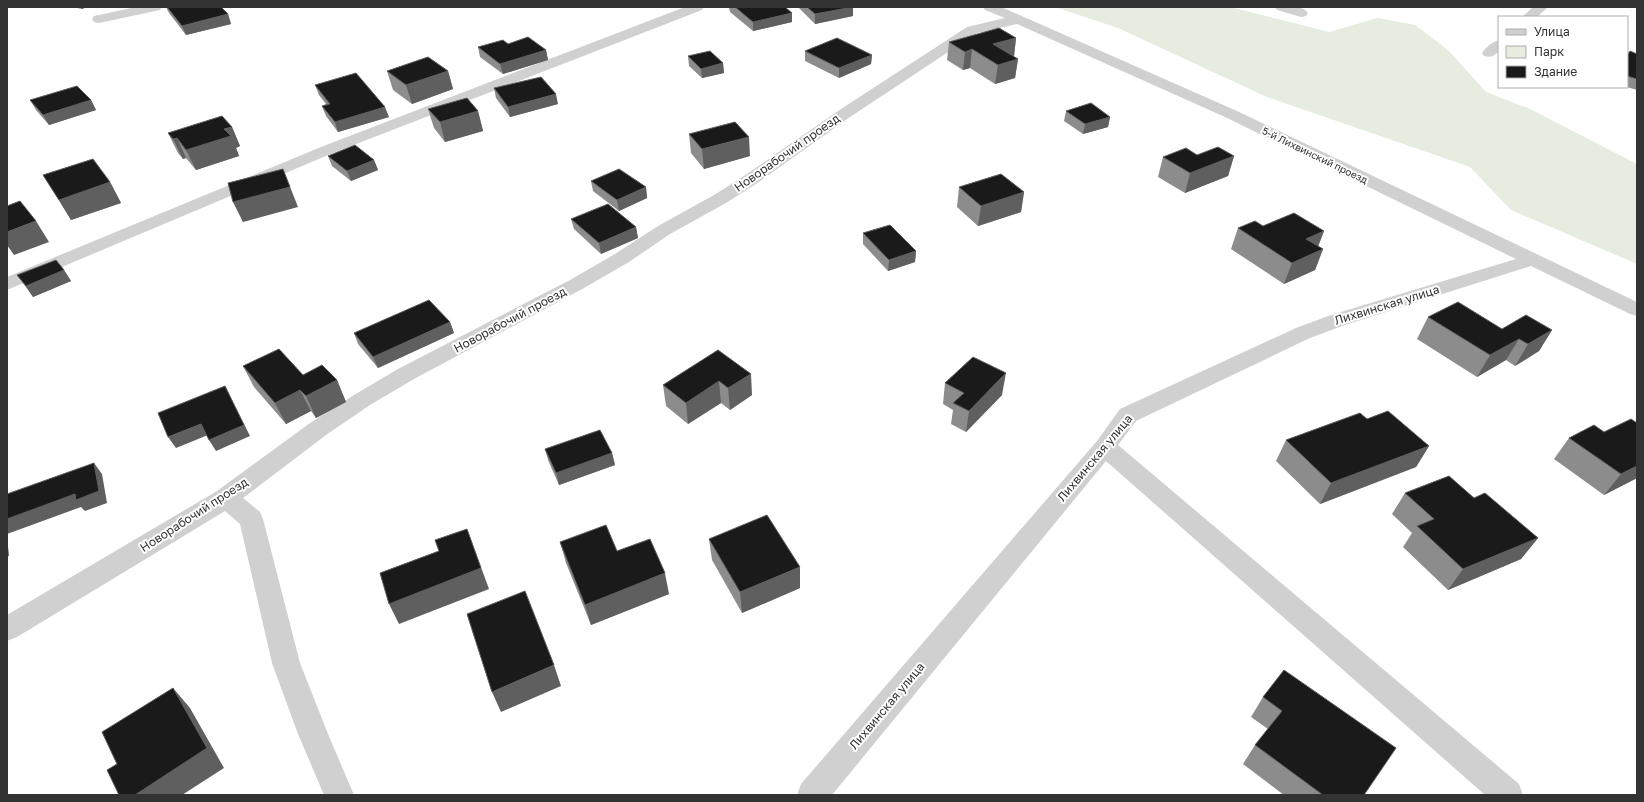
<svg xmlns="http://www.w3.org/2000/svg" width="1644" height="802" font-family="'Golos Text',sans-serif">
<rect width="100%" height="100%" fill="#fff"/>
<path fill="#e6ecdf" d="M1055 7H1230L1329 32 1378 18 1415 25 1448 50 1486 92 1530 109 1637 164V264L1511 210 1470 167 1267 97 1118 28Z"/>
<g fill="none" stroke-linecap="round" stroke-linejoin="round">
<path fill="#d0d0d0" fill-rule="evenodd" d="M1275 7C1285 7 1302 4 1308 13L1306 16 1301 17 1277 10Z"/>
<g fill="#d0d0d0" fill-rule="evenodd">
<path d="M136 7H162L160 10 99 23 94 22 92 19 94 16Z"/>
<path d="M685 7H704L702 10 333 153 7 290V277L321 147Z"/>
<path d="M983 7H1001L1237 111 1637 302V316L1630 314 1531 266 1345 325 1310 338 1136 421 1118 445 1519 784 1523 795H1485L1106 461 832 795H797L801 784 1097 441 1120 409 1296 328 1331 315 1516 259 1225 117 1017 24 977 33 850 117 756 184 726 203 670 234 629 262 584 288 414 379 370 405 326 435 243 498 260 512 263 519 300 663 328 734 354 795H324L298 734 272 663 240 524 225 511 17 637 7 641V615L217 491 310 423 354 395 398 369 570 280 615 254 658 226 714 195 744 176 838 111 967 27 1005 18 985 10Z"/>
<path d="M1533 7H1548L1537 17H1522Z"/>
<path d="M1499 40V51C1494 56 1491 58 1484 56L1482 53C1486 47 1492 42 1499 40Z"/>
</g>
</g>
<g fill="#8c8c8c">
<path d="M72 7H87L82 9Z"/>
<path d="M166 7H221L228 14 231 24 186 35 169 13Z"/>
<path d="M729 7H785L792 22 753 31 730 12Z"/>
<path d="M798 7H853V16L815 24Z"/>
<path d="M1016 38 1014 56H1013L1018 59 1015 78 995 84 970 68 963 70 947 60 949 42Z"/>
<path d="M508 44 546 50 548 60 503 74 480 57 478 47Z"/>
<path d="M805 51 872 55 871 64 839 78 805 61Z"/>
<path d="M1627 53 1637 54V90L1627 87Z"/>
<path d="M688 56 723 63 724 73 702 78 689 66Z"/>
<path d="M387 71H448L453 89 412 104 393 90Z"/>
<path d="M315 85 389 117 338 132 326 116 322 106 326 104 319 95Z"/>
<path d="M494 88 558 104 510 117 496 98Z"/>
<path d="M30 100H91L96 110 49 125 36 110Z"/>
<path d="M428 109 478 111 483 131 445 142 434 128Z"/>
<path d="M1066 111 1110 117 1108 127 1083 134 1064 121Z"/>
<path d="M232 127 240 146 236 148 239 156 196 170 186 158 183 159 178 153 168 133Z"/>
<path d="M689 134 750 156 704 169 691 153Z"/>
<path d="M1197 155 1234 156 1228 176 1185 193 1158 177 1163 157Z"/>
<path d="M328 156 374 160 378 170 351 181 332 166Z"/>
<path d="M43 175 110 182 121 203 71 220Z"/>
<path d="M591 181 646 187 647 198 619 211 593 191Z"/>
<path d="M959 187 1024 192 1021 212 978 226 957 207Z"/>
<path d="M571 219 636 227 638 238 601 254 574 229Z"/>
<path d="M1263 226 1324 231 1318 246 1323 249 1315 270 1284 284 1231 249 1238 228Z"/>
<path d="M863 233 916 251 915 262 888 271 863 244Z"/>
<path d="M64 270 71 281 33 297 17 275Z"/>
<path d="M1428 317 1502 329 1552 330 1539 351 1515 366 1506 360 1477 377 1417 339Z"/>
<path d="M450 322 454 333 378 368 358 344 354 333Z"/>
<path d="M718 350 752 395 730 410 721 403 688 424 666 406 663 385Z"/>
<path d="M243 366 337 380 346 402 316 418 311 411 286 424 254 387Z"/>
<path d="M945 383 1002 395 966 432 951 424 953 410 943 404Z"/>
<path d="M1367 419 1429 446 1416 467 1320 504 1276 461 1286 440Z"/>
<path d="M1569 438 1637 478 1604 495 1554 459Z"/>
<path d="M545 449 612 453 615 465 559 485 548 460Z"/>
<path d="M1405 493 1474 498 1538 538 1521 559 1448 590 1403 547 1412 533 1392 514Z"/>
<path d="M709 539 800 588 742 613 712 560Z"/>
<path d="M560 542 617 551 669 594 591 625 566 563Z"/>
<path d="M1284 670 1364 795H1284L1243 764 1255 745 1268 729 1251 717 1263 697Z"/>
</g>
<g fill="#5f5f5f">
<path d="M80 7H87L82 9Z"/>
<path d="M853 7V16L815 24V14Z"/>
<path d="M792 13V22L753 31V22Z"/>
<path d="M228 14 231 24 186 35 182 26Z"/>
<path d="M1016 38 1014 56 993 62V44Z"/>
<path d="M972 49 970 68 963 70 965 52Z"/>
<path d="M546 50 548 60 503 74 500 64Z"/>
<path d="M872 55 871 64 839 78V68Z"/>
<path d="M1018 59 1015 78 995 84 998 65Z"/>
<path d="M723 63 724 73 702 78 701 69Z"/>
<path d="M448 71 453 89 412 104 406 85Z"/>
<path d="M556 94 558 104 510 117 508 107Z"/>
<path d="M91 100 96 110 49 125 43 115Z"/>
<path d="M385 107 389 117 338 132 335 122Z"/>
<path d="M478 111 483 131 445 142 440 122Z"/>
<path d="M1110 117 1108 127 1083 134 1085 124Z"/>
<path d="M232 127 240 146 236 148 239 156 196 170 186 150 224 129Z"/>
<path d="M749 137 750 156 704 169 702 149Z"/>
<path d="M177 138 186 158 183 159 173 139Z"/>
<path d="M1234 156 1228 176 1185 193 1190 173Z"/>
<path d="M374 160 378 170 351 181 347 171Z"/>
<path d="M283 169 298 207 243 222 233 202Z"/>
<path d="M110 182 121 203 71 220 59 200Z"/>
<path d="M646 187 647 198 619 211 617 200Z"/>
<path d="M1024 192 1021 212 978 226 981 206Z"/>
<path d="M36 221 49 242 14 255 7 245V232Z"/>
<path d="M636 227 638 238 601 254 599 243Z"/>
<path d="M1324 231 1316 252 1306 239Z"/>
<path d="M1323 249 1315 270 1284 284 1292 263Z"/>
<path d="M916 251 915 262 888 271 889 260Z"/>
<path d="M64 270 71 281 33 297 26 286Z"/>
<path d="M450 322 454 333 378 368 373 357Z"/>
<path d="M1552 330 1539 351 1515 366 1528 344Z"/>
<path d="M1519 339 1506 360 1477 377 1490 355Z"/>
<path d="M1006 373 1002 395 966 432 969 411Z"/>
<path d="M751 374 752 395 730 410 728 388Z"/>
<path d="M337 380 346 402 316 418 306 396Z"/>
<path d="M719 381 721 403 688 424 686 403Z"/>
<path d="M225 386 250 436 216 451 209 440Z"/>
<path d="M300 390 311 411 286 424 275 403Z"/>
<path d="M201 424 208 435 176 448 168 437Z"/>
<path d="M1429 446 1416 467 1320 504 1331 483Z"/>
<path d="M612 453 615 465 559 485 556 473Z"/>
<path d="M94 463 102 474 107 503 85 511 81 507 7 534V519Z"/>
<path d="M1637 466V478L1604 495 1621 474Z"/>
<path d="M467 529 489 589 399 624 389 604Z"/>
<path d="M7 537 9 556H7Z"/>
<path d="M1538 538 1521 559 1448 590 1463 569Z"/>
<path d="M800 567V588L742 613 740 592Z"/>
<path d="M665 573 669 594 591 625 585 605Z"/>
<path d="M554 665 561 686 501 712 492 692Z"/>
<path d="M173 688 190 708 224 768 182 795H135Z"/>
</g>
<g fill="#1a1a1a" stroke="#5f5f5f">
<path d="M167 7H221L228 14 182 26Z"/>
<path d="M735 7H785L792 13 753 22Z"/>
<path d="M807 7H853L815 14Z"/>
<path d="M999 28 1016 38 993 44 1018 59 998 65 972 49 965 52 949 42Z"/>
<path d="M528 37 546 50 500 64 478 47 503 40 508 44Z"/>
<path d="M837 38 872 55 839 68 805 51Z"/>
<path d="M710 51 723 63 701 69 688 56Z"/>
<path d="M1630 51 1637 54V79L1627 76V53L1628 54Z"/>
<path d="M428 57 448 71 406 85 387 71Z"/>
<path d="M356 73 385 107 335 122 322 106 330 104 315 85Z"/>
<path d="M541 77 556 94 508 107 494 88Z"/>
<path d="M77 86 91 100 43 115 30 100Z"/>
<path d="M467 98 478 111 440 122 428 109Z"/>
<path d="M1091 103 1110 117 1085 124 1066 111Z"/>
<path d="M222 116 232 127 224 129 231 136 186 150 177 138 173 139 168 133Z"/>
<path d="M735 122 749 137 702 149 689 134Z"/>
<path d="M355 145 374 160 347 171 328 156Z"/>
<path d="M1218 147 1234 156 1190 173 1163 157 1186 148 1197 155Z"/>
<path d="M93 159 110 182 59 200 43 175Z"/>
<path d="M283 169 290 187 233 202 228 183Z"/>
<path d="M619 169 646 187 617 200 591 181Z"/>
<path d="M1001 174 1024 192 981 206 959 187Z"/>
<path d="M20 201 36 221 7 232V206Z"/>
<path d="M608 204 636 227 599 243 571 219Z"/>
<path d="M1294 213 1324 231 1306 239 1323 249 1292 263 1238 228 1255 221 1263 226Z"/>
<path d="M890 225 916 251 889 260 863 233Z"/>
<path d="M56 260 64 270 26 286 17 275Z"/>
<path d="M429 300 450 322 373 357 354 333Z"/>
<path d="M1458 302 1502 329 1526 315 1552 330 1528 344 1519 339 1490 355 1428 317Z"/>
<path d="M279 349 303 375 322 365 337 380 306 396 300 390 275 403 243 366Z"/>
<path d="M718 350 751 374 728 388 719 381 686 403 663 385Z"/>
<path d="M973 357 1006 373 969 411 953 403 964 393 945 383Z"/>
<path d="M225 386 244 425 209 440 201 424 168 437 158 413Z"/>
<path d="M1388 411 1429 446 1331 483 1286 440 1360 413 1367 419Z"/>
<path d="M1631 419 1637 423V466L1621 474 1569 438 1594 425 1604 432Z"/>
<path d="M600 430 612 453 556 473 545 449Z"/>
<path d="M94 463 99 491 76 500 75 494 7 519V494Z"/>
<path d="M1449 476 1474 498 1485 493 1538 538 1463 569 1417 526 1434 519 1405 493Z"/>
<path d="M767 515 800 567 740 592 709 539Z"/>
<path d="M606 525 617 551 650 539 665 573 585 605 560 542Z"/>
<path d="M467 529 481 568 389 604 380 573 439 551 435 540Z"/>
<path d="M525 591 554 665 492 692 467 614Z"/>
<path d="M1284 670 1396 748 1364 795H1323L1255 745 1282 711 1263 697Z"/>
<path d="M173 688 207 748 135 795H119L107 770 117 764 102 732Z"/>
</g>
<g text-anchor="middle" stroke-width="4" stroke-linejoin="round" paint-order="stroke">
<g font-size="10" fill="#333" stroke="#fff">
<text transform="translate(1315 155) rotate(26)" y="4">5-й Лихвинский проезд</text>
</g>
<g font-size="12" fill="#333" stroke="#fff">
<text transform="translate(787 153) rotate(-35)" y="4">Новорабочий проезд</text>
<text transform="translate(1387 305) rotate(-17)" y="4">Лихвинская улица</text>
<text transform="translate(510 320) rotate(-28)" y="4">Новорабочий проезд</text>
<text transform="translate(1095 458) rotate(-50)" y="4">Лихвинская улица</text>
<text transform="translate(194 515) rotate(-33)" y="4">Новорабочий проезд</text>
<text transform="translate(887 706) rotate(-50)" y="4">Лихвинская улица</text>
</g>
</g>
<rect width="1644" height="802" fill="none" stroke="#333333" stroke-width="16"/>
<rect x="1498" y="16" width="130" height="72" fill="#ffffff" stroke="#adadad"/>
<rect x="1506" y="29" width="20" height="6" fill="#d0d0d0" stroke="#adadad"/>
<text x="1534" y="36" font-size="12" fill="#333333">Улица</text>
<rect x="1506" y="46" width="20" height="12" fill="#e6ecdf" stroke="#adadad"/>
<text x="1534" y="56" font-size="12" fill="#333333">Парк</text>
<rect x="1506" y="66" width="20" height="12" fill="#1a1a1a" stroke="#adadad"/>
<text x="1534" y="76" font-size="12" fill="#333333">Здание</text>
</svg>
